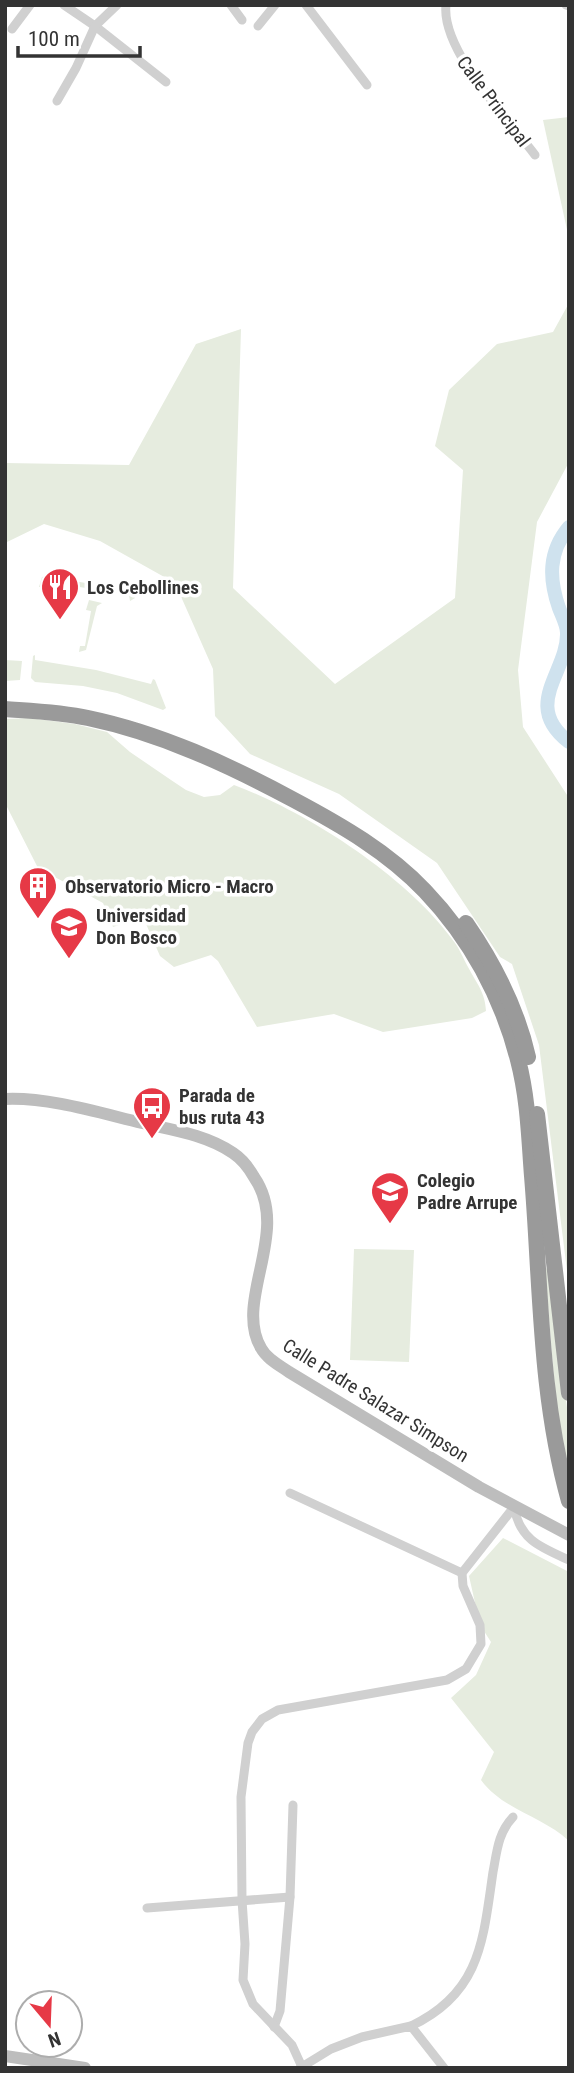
<svg xmlns="http://www.w3.org/2000/svg" width="574" height="2073" font-family="'Roboto Condensed',sans-serif">
<rect width="100%" height="100%" fill="#fff"/>
<g fill="#e6ecdf">
<path d="M569 117V239L543 120Z"/>
<path d="M569 303V462L537 522 518 670 523 727 569 798V1287L539 1045 512 964 500 957 437 863 339 794 250 754 215 716 213 669 175 583 100 541 44 524 5 543V463L129 465 196 344 241 329 233 588 335 684 455 598 463 470 435 446 449 390 497 344 553 332Z"/>
<path d="M57 573V578L120 589 121 583 130 589 135 598 130 601 129 595 125 594 47 582 46 587H39L42 577Z"/>
<path d="M89 600 102 603 97 606 86 650 79 652 80 646H85L91 611 86 610Z"/>
<path d="M35 655V660L96 670 151 684 153 679 155 680 166 708 163 710 117 693 83 686 35 682 31 678 33 656Z"/>
<path d="M5 660 22 661 20 680 5 681Z"/>
<path d="M30 718 75 724 107 732 130 752 171 780 186 790 204 797 220 795 234 785C307 812 406 876 452 939 459 947 463 958 468 967 477 984 485 992 486 1011L472 1018 383 1032 334 1014 257 1027 218 961 211 955 174 967 160 956 143 917 113 927 103 903 38 868 5 803V719Z"/>
<path d="M354 1249 414 1250 409 1362 350 1360Z"/>
<path d="M548 1268 569 1422V1485L559 1441 545 1269Z"/>
<path d="M503 1538 569 1572V1841C542 1816 503 1810 481 1780L494 1752 451 1698 476 1675 491 1642 480 1625 469 1576Z"/>
</g>
<g fill="none" stroke-linecap="round" stroke-linejoin="round">
<path stroke="#cfe2ee" stroke-width="14" d="M569 527C548 552 549 579 559 608 562 616 567 625 567 633 568 672 521 705 569 742"/>
<g stroke="#d0d0d0" stroke-width="9">
<path d="M64 5 95 26 166 82"/>
<path d="M231 5 242 20"/>
<path d="M306 5 367 85"/>
<path d="M446 5C441 50 508 119 535 155"/>
<path d="M566 5 569 6"/>
<path d="M258 26 275 5"/>
<path d="M12 29 30 5"/>
<path d="M57 101 76 68 95 26 117 5"/>
<path d="M290 1493 462 1573"/>
<path d="M514 1507C520 1540 540 1547 569 1560"/>
<path d="M147 1908 290 1897"/>
<path d="M411 2026C481 1993 483 1940 493 1872 497 1851 498 1833 513 1817"/>
<path d="M274 2027 280 2011 290 1897 293 1805"/>
<path d="M302 2067 292 2045 253 2004 243 1980 245 1944 242 1900 241 1797 248 1743 252 1732 262 1719 278 1710 447 1680 466 1669 481 1644 480 1625 463 1586 462 1573 514 1507"/>
<path d="M300 2068 331 2049 362 2037 411 2026 444 2068"/>
</g>
<g stroke="#bdbdbd" stroke-width="12">
<path d="M5 1099C49 1097 100 1113 142 1123 173 1130 207 1135 233 1153 242 1159 249 1168 254 1177 292 1232 233 1300 261 1348 267 1359 279 1365 289 1372L479 1487 569 1535"/>
<path d="M5 2056 85 2068"/>
</g>
<g stroke="#9a9a9a" stroke-width="16">
<path d="M5 709C33 711 61 712 88 718 160 733 229 765 294 800 341 825 388 852 425 891 470 938 502 997 518 1060 528 1098 529 1137 532 1176 541 1284 539 1395 569 1501"/>
<path d="M466 923C495 965 517 1008 528 1057"/>
<path d="M537 1114 569 1393"/>
</g>
</g>
<defs>
<symbol id="restaurant-pin" viewBox="-11 -11 22 30"><path d="M0 17L-7.5 6A9.5 9.5 0 1 1 7.5 6Z" fill="#e63946" stroke="#fff"/><path d="M-5-6h1v4h1v-4h1v4h1v-4h1v5L-1.5 .5V6h-2V.5L-5-1ZM5-6V6H3V1.5H1.5Q1.5-4 5-6Z" fill="#fff"/></symbol>
<symbol id="building-pin" viewBox="-11 -11 22 30"><path d="M0 17L-7.5 6A9.5 9.5 0 1 1 7.5 6Z" fill="#e63946" stroke="#fff"/><path d="M-4-6H4V6H1V3H-1V6H-4ZM-2.5-4.3h1.7v1.8h-1.7ZM.8-4.3h1.7v1.8H.8ZM-2.5-1h1.7V.8h-1.7ZM.8-1h1.7V.8H.8Z" fill="#fff"/></symbol>
<symbol id="university-pin" viewBox="-11 -11 22 30"><path d="M0 17L-7.5 6A9.5 9.5 0 1 1 7.5 6Z" fill="#e63946" stroke="#fff"/><path d="M0-5L7-2L0 1L-7-2ZM-4 1L0 2.5L4 1V4Q0 6-4 4Z" fill="#fff"/></symbol>
<symbol id="bus-pin" viewBox="-11 -11 22 30"><path d="M0 17L-7.5 6A9.5 9.5 0 1 1 7.5 6Z" fill="#e63946" stroke="#fff"/><path d="M-5-6H5V4H4V6H2V4H-2V6H-4V4H-5ZM-3.5-4V0h7V-4ZM-3.5 1.2v1.5H-2V1.2ZM2 1.2v1.5H3.5V1.2Z" fill="#fff"/></symbol>
<symbol id="school-pin" viewBox="-11 -11 22 30"><path d="M0 17L-7.5 6A9.5 9.5 0 1 1 7.5 6Z" fill="#e63946" stroke="#fff"/><path d="M0-5L7-2L0 1L-7-2ZM-4 1L0 2.5L4 1V4Q0 6-4 4Z" fill="#fff"/></symbol>
</defs>
<g fill-rule="evenodd">
<use href="#restaurant-pin" x="38" y="565" width="44" height="60"/>
<use href="#building-pin" x="16" y="864" width="44" height="60"/>
<use href="#university-pin" x="47" y="904" width="44" height="60"/>
<use href="#bus-pin" x="130" y="1084" width="44" height="60"/>
<use href="#school-pin" x="368" y="1169" width="44" height="60"/>
</g>
<g text-anchor="middle" stroke-width="7" stroke-linejoin="round" paint-order="stroke">
<g font-size="19" fill="#333" stroke="#fff">
<text transform="translate(494 101) rotate(53)" y="7">Calle Principal</text>
<text transform="translate(376 1400) rotate(32)" y="7">Calle Padre Salazar Simpson</text>
</g>
<g font-size="19" font-weight="bold" fill="#333" stroke="#fff" text-anchor="start">
<text x="87" y="594">Los Cebollines</text>
<text x="65" y="893">Observatorio Micro - Macro</text>
<text x="96" y="922">Universidad<tspan x="96" dy="22">Don Bosco</tspan></text>
<text x="179" y="1102">Parada de<tspan x="179" dy="22">bus ruta 43</tspan></text>
<text x="417" y="1187">Colegio<tspan x="417" dy="22">Padre Arrupe</tspan></text>
</g>
</g>
<rect width="574" height="2073" fill="none" stroke="#333333" stroke-width="14"/>
<g transform="translate(49 2024) rotate(161)"><circle r="33" fill="#ffffff" stroke="#adadad" stroke-width="2"/>
<path d="M0-5L12 26L0 18L-12 26Z" fill="#e63946"/>
<text y="-10" font-size="19" font-weight="bold" text-anchor="middle" fill="#333333">N</text>
</g>
<path d="M18 46v10h122v-10" fill="none" stroke="#333333" stroke-width="3.5"/>
<text x="28" y="46" font-size="21" fill="#333333" stroke="#ffffff" stroke-width="5" paint-order="stroke">100 m</text>
</svg>
